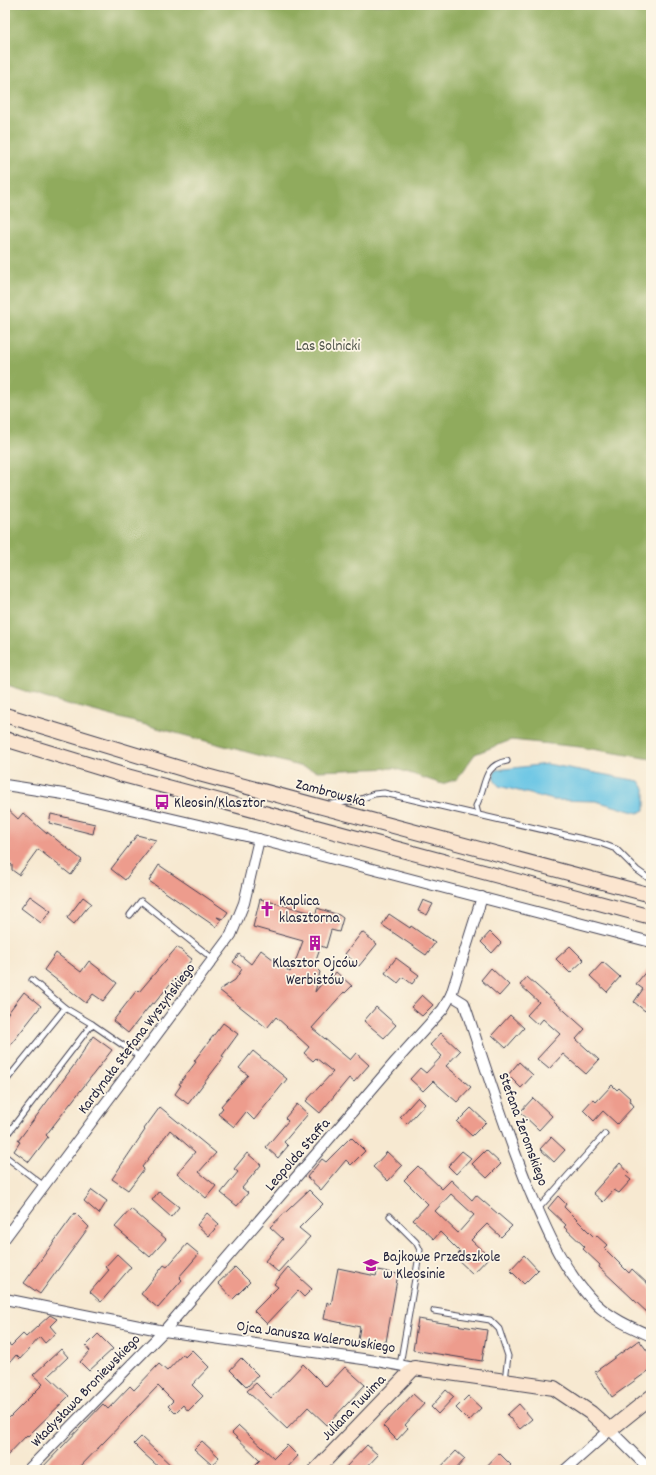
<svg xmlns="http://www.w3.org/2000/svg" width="656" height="1475" font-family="Dekko,sans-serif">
<rect width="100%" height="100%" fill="#fcf5e5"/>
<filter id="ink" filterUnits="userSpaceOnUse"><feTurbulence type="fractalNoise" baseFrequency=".025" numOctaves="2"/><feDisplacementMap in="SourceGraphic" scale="8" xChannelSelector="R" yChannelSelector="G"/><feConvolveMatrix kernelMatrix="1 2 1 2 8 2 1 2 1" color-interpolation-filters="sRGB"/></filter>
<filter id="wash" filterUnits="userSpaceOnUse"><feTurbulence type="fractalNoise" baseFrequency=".012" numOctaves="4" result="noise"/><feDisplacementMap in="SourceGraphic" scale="16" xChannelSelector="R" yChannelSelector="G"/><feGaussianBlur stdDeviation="0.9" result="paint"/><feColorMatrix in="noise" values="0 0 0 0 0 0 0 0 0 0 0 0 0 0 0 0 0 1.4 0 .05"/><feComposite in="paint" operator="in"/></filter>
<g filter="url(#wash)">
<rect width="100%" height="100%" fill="#f7e9d1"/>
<path fill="#90ab5d" stroke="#59664c" d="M5 5H651V759L580 747 511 740 475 754 457 779 442 784 394 768 318 771 45 698 5 684Z"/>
<path fill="#67c5e5" stroke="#447490" d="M547 764 639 781 645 790V810L638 813 596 801 554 800 499 786C494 781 492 777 496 770Z"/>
<g id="blocks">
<g fill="#ed9c8d" fill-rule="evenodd">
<path d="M5 807 18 819 23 813 47 834V832L82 860 71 875 38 849 19 875 12 870V865L5 859Z"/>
<path d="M51 814 95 824 93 834 49 823Z"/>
<path d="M137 835 156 840 125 880 111 869Z"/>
<path d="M159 865 228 912 223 919 217 917 221 920 216 927 149 881Z"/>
<path d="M30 896 51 911 41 923 21 908Z"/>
<path d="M83 897 91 903 74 924 67 918Z"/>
<path d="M260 899 316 914 317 908 339 915 343 918 339 932 331 930 326 948 321 946 314 966 320 972 315 992 327 977 330 980 336 972 352 986 345 993 344 992 312 1028 350 1060 356 1053 369 1065 354 1082 349 1078 320 1113 306 1101 333 1072 316 1058 313 1061 304 1053 309 1047 276 1017 267 1028 219 990 235 980 242 969 233 962 239 954 251 964 261 950 290 972 297 957 303 941 253 927Z"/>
<path d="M423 900 433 904 427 915 418 911Z"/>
<path d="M389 914 410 928 411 926 435 943 426 955 382 925Z"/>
<path d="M362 932 377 944 359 966 345 954Z"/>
<path d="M490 932 501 943 492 953 481 942Z"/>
<path d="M570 946 584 960 570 973 556 959Z"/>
<path d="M177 947 192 959 175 980 174 979 154 1004 152 1003 128 1033 113 1021 137 990 139 992Z"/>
<path d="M56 953 81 972 89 961 117 983 103 1001 93 994 86 1003 44 970Z"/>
<path d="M396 958 419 975 412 984 403 977 398 983 385 973Z"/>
<path d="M603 962 620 977 607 992 590 976Z"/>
<path d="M651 965V1003L645 1011 634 1002 643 989 636 984Z"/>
<path d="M491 968 509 985 499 996 481 980Z"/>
<path d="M527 977 585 1029 576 1039 599 1060 586 1074 563 1054 549 1069 537 1059 560 1034 543 1019 538 1025 527 1015 539 1002 520 985Z"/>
<path d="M24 992 41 1006 5 1052V1017Z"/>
<path d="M422 995 433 1005 422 1016 411 1007Z"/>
<path d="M376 1007 396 1025 384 1038 364 1021Z"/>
<path d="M510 1015 524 1028 506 1048 492 1035Z"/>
<path d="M223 1023 238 1034 222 1056 224 1057 188 1104 175 1094 181 1085 179 1084 196 1062 194 1061Z"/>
<path d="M441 1033 460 1051 446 1066 471 1087 457 1102 433 1081 423 1091 410 1079 420 1068 426 1073 442 1056 430 1045Z"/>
<path d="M93 1036 112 1050 46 1135 48 1137 29 1162 14 1151 20 1142 18 1141 75 1064Z"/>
<path d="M253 1051 287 1079 254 1120 246 1112 234 1127 218 1114 223 1108 221 1106 248 1075 239 1068Z"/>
<path d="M519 1062 533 1075 521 1088 508 1075Z"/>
<path d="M612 1085 617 1090 619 1088 631 1099 630 1101 634 1106 617 1124 603 1111 594 1121 583 1110 593 1099 596 1102Z"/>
<path d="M418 1097 425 1104 407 1124 400 1117Z"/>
<path d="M533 1098 552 1116 539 1130 520 1112Z"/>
<path d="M297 1104 308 1114 284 1142 288 1146 278 1158 266 1147 288 1121 285 1118Z"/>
<path d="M160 1107 216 1153 199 1172 216 1186 206 1198 177 1173 195 1152 170 1130 142 1167 144 1169 128 1190 112 1179 145 1130 144 1129Z"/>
<path d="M471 1108 486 1122 472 1136 457 1122Z"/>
<path d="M351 1137 365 1151 351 1165 346 1160 321 1190 307 1177 322 1159 326 1162Z"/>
<path d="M551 1137 565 1150 554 1162 540 1149Z"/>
<path d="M486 1150 501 1164 487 1178 472 1164Z"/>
<path d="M462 1151 471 1158 456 1174 448 1166Z"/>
<path d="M387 1152 402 1166 388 1181 373 1167Z"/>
<path d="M247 1153 261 1165 242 1188 248 1193 237 1206 221 1193 238 1172 234 1169Z"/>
<path d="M620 1163 629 1173 626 1176 631 1180 619 1193 614 1190 603 1202 593 1193Z"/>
<path d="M418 1166 442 1189 451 1180 472 1200 476 1195 512 1226 501 1237 487 1224 471 1240 489 1257 473 1274 455 1257 460 1252 440 1232 434 1239 413 1220 428 1204 404 1180ZM451 1194 474 1215 458 1233 435 1211Z"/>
<path d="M92 1190 107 1201 99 1214 84 1201Z"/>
<path d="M309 1190 323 1204 299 1228 310 1237 278 1272 265 1261 283 1239 270 1227Z"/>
<path d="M159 1191 179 1207 171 1217 152 1200Z"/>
<path d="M558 1196 566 1204 564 1207 594 1237 596 1235 607 1245 604 1248 629 1273 632 1269 651 1287V1316L599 1267 600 1265 583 1249 585 1247 564 1227 566 1225 548 1208Z"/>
<path d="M131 1209 166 1239 150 1257 115 1227Z"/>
<path d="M75 1213 89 1227 40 1294 24 1283Z"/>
<path d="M207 1213 219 1224 209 1236 197 1225Z"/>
<path d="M187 1244 199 1254 179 1277 182 1280 158 1308 141 1294 164 1265 167 1267Z"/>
<path d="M117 1254 131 1267 101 1302 90 1292 109 1270 105 1267Z"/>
<path d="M524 1255 538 1270 524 1284 510 1270Z"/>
<path d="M235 1267 250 1282 233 1299 218 1283Z"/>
<path d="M288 1267 312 1289 304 1297 298 1291 267 1324 254 1311 278 1287 274 1284Z"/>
<path d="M338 1268 376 1276 378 1270 398 1274 386 1342H382L381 1345 358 1340 360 1327 324 1319 327 1302 331 1305Z"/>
<path d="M50 1315 57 1319 50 1326 56 1333 45 1343 40 1337 20 1359 16 1355 5 1368V1341L11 1346 23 1334 26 1337Z"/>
<path d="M418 1319 487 1330 482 1361 413 1350Z"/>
<path d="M98 1334 113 1349 89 1371 80 1362 90 1351 86 1346Z"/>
<path d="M639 1340 651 1356V1369L612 1397 595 1372Z"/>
<path d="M61 1349 68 1357 48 1376 69 1396 28 1436 27 1435 5 1458V1422L43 1384 33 1375Z"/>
<path d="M192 1350 209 1367 192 1385 203 1396 188 1411 183 1405 175 1413 168 1406 173 1401 158 1386 77 1470H40L103 1404 108 1409 130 1386 134 1390 159 1364 167 1371 183 1354 185 1357Z"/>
<path d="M241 1358 258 1375 247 1387 230 1370Z"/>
<path d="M303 1364 326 1387 345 1367 365 1385 327 1425 308 1407 287 1429 247 1391 256 1383 271 1398Z"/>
<path d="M446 1390 454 1397 438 1414 431 1407Z"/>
<path d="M413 1394 424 1404 405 1425 408 1428 397 1440 383 1426Z"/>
<path d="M468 1396 481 1408 469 1421 456 1408Z"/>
<path d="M519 1404 532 1419 520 1429 507 1415Z"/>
<path d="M239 1426 274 1458 287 1445 298 1456 285 1470H250L260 1460 232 1433Z"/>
<path d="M141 1437 156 1451 176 1470H162L142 1452 134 1444Z"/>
<path d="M202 1441 219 1457 212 1465 194 1449Z"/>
<path d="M367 1445 378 1455 364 1470H343Z"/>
<path d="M456 1451 465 1459 455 1470H438Z"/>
<path d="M499 1453 511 1465 506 1470H483Z"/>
</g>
</g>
</g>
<g filter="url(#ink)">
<use href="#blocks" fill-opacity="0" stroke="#424052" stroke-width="1"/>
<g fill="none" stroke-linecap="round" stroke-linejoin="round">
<defs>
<g id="lane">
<path d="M330 804 356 801 374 794 384 793 600 843 616 849 637 870 651 880"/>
<path d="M478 814 476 806C487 786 481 766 507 761"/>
<path d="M130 915 141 901 213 959"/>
<path d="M32 980 65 1008 92 1024"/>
<path d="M5 1082 65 1008"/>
<path d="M5 1137 92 1024 140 1057"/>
<path d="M5 1156 44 1186"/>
<path d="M538 1209 605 1134"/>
<path d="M390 1216 416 1242 420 1250 400 1365"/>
<path d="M434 1311 490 1320 499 1329 508 1356 505 1380"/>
</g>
<g id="street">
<path d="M5 785 70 795 246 836 651 942"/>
<path d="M482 897 451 995 464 1003C485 1065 504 1128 529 1189 547 1231 563 1271 596 1304 612 1319 631 1327 651 1336"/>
<path d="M5 1238 231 935 244 903 259 839"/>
<path d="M5 1299 164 1331 377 1361 414 1368"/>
<path d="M28 1470 164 1331 396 1061 443 1009 451 995"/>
<path d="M565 1470 610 1430 650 1470"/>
</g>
<g id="secondary">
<path d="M5 715 199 774 651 895"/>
<path d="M5 739 123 775 651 917"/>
<path d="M316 1470 414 1368 554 1388 591 1413 610 1430 651 1397"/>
</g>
</defs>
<use href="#lane" stroke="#424052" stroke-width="7"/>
<use href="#street" stroke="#424052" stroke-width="12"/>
<use href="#secondary" stroke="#424052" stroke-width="16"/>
<use href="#lane" stroke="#fff" stroke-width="5"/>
<use href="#street" stroke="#fff" stroke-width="10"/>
<use href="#secondary" stroke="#fbe5cf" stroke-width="14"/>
</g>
</g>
<defs>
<symbol id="bus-bare" viewBox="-9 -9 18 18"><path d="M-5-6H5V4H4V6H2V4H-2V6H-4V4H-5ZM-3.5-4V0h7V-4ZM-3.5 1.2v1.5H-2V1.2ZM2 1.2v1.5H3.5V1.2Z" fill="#b5179e" stroke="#fcf5e5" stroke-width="2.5" paint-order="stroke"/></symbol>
<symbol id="church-bare" viewBox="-9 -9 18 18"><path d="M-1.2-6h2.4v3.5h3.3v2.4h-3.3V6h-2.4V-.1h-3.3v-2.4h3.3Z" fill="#b5179e" stroke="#fcf5e5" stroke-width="2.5" paint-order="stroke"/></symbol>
<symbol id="building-bare" viewBox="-9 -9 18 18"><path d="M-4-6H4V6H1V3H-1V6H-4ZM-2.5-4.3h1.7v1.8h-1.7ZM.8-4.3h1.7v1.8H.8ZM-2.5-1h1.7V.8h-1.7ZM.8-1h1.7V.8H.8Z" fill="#b5179e" stroke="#fcf5e5" stroke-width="2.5" paint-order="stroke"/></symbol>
<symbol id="school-bare" viewBox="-9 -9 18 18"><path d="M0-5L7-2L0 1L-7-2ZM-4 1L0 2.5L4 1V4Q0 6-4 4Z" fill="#b5179e" stroke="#fcf5e5" stroke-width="2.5" paint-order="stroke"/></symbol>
</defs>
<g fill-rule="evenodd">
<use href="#bus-bare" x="151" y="791" width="22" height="22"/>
<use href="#church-bare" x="256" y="898" width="22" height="22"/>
<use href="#building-bare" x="304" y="932" width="22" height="22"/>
<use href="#school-bare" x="360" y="1254" width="22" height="22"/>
</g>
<g text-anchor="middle" stroke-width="3.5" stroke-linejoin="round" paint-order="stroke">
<g font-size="15" fill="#4e5349" stroke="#fcf5e5">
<text x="328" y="350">Las Solnicki</text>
</g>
<g font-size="15" fill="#22223b" stroke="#fcf5e5">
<text transform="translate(331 792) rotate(15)" y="5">Zambrowska</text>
<text transform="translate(136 1038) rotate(-53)" y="5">Kardynała Stefana Wyszyńskiego</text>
<text transform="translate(524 1129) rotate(70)" y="5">Stefana Żeromskiego</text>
<text transform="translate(297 1154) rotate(-49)" y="5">Leopolda Staffa</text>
<text transform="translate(316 1336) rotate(8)" y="5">Ojca Janusza Walerowskiego</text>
<text transform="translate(85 1390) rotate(-46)" y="5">Władysława Broniewskiego</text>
<text transform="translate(353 1407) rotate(-46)" y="5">Juliana Tuwima</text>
</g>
<g font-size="15" fill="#22223b" stroke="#fcf5e5" text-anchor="start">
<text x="174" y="807">Kleosin/Klasztor</text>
<text x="279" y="905">Kaplica<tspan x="279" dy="17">klasztorna</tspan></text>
<text x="315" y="967" text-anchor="middle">Klasztor Ojców<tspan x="315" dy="17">Werbistów</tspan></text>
<text x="383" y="1261">Bajkowe Przedszkole<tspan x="383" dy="17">w Kleosinie</tspan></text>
</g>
</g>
<rect width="656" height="1475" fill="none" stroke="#fcf5e5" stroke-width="20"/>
</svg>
